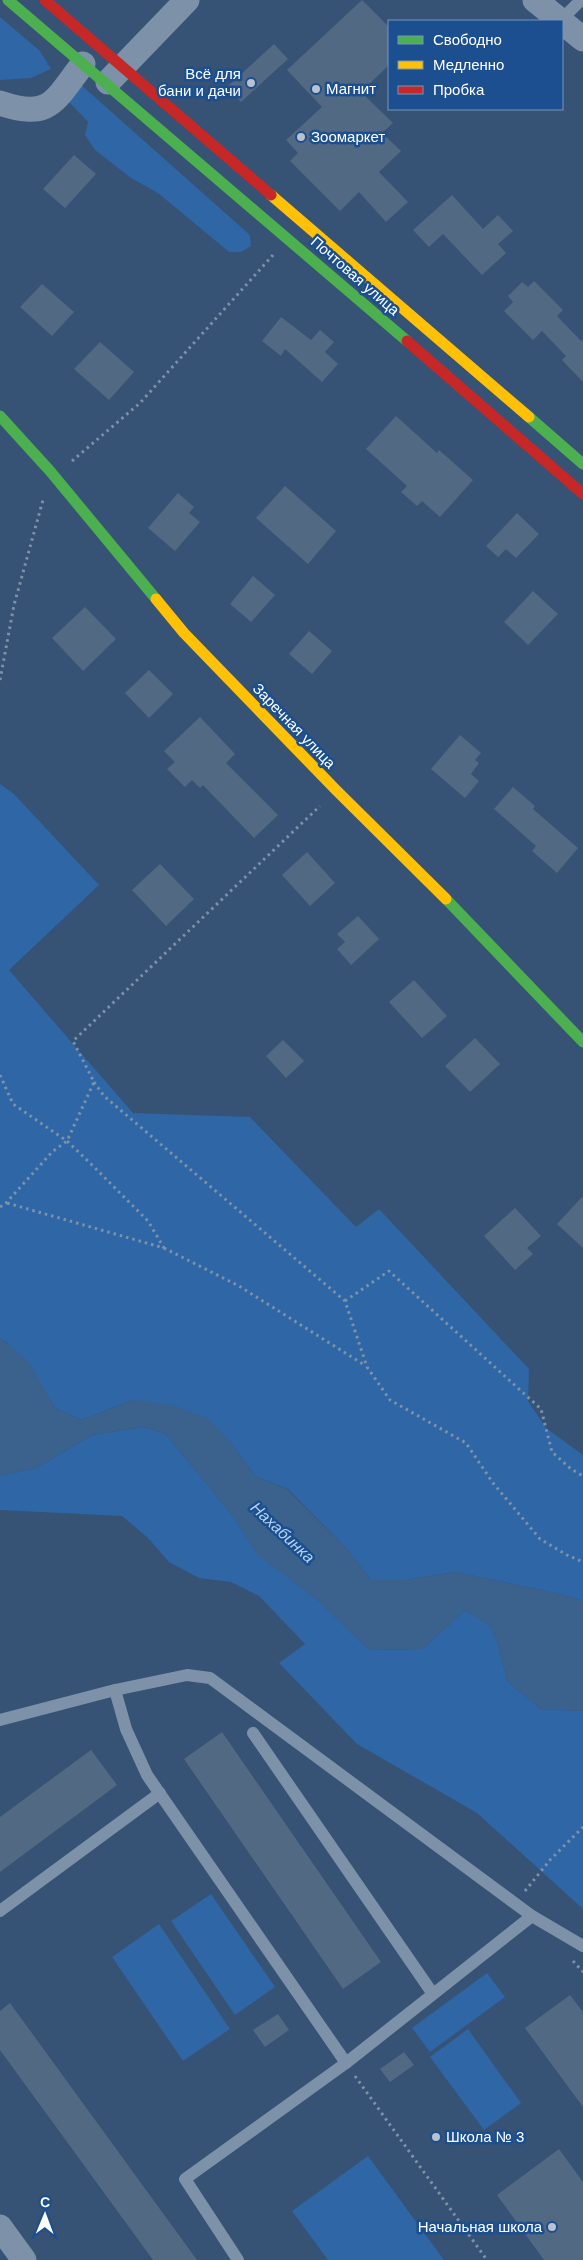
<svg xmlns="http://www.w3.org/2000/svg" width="583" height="2260" font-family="Helvetica,sans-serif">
<rect width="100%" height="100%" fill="#365274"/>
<g fill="#2f66a5">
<path d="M0 17 40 51 51 69 31 78 0 80Z"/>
<path d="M80 84 250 235 251 246 241 252H229L158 193 131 178 95 150 85 135 88 122 69 102Z"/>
<path d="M0 784 14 794 99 885 9 970 133 1113 250 1117 356 1227 379 1209 529 1369 528 1401 546 1428 583 1455V1601L559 1594 456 1572 405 1580H371L346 1548 288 1489 255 1476 229 1440 132 1400 82 1420 55 1408 47 1394 7 1343 0 1338Z"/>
<path d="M143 1427 165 1433 233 1516 259 1555 320 1602 369 1650 422 1649 465 1610 490 1625 497 1641 507 1681 541 1709 583 1711V1909L477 1813 357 1744 279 1663 305 1644 259 1596 231 1582 199 1578 169 1562 148 1538 122 1516 0 1510V1476L36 1468 92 1435Z"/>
<path d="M211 1894 275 1987 235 2015 171 1921Z"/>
<path d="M159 1924 230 2029 183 2061 112 1957Z"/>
<path d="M487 1973 505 1997 430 2052 412 2028Z"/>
<path d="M468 2029 521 2103 484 2130 430 2057Z"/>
<path d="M368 2156 444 2260H328L292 2211Z"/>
</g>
<path fill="#3b618d" d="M0 1338 28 1361 55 1408 82 1420 132 1400 172 1405 207 1418 229 1440 255 1476 287 1489 346 1548 371 1580H405L456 1572 559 1594 583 1601V1711L541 1709 507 1681 497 1641 490 1625 465 1610 422 1649 369 1650 320 1602 258 1555 233 1516 165 1433 143 1427 92 1435 36 1468 0 1476Z"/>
<g fill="#526984">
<path d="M362 0 389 27V65L361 92 393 123 382 133 401 151 379 172 408 202 386 222 359 192 340 211 290 161 298 153 286 140 322 107 287 70Z"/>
<path d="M274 44 288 59 241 102 227 87Z"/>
<path d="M74 155 96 174 65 208 43 189Z"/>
<path d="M452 195 483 229 498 215 513 231 498 244 506 253 482 275 443 234 429 247 413 230Z"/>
<path d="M534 281 563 310 557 316 581 341 583 339V382L562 360 566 356 542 331 533 340 504 311 513 302 508 296 522 282 528 287Z"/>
<path d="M42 284 74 312 52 336 20 307Z"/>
<path d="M281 317 311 340 320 330 334 342 325 352 338 364 322 382 285 349 281 356 262 341Z"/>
<path d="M100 342 134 372 109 400 74 369Z"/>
<path d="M396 416 437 453 439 450 473 480 440 517 422 501 417 506 401 492 407 486 366 449Z"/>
<path d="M285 486 336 531 308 564 256 518Z"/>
<path d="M178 493 194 507 189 513 200 522 175 551 148 528Z"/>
<path d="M517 513 539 534 516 558 506 549 498 557 486 546Z"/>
<path d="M253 576 275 595 251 622 230 604Z"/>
<path d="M533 591 558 614 528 645 504 622Z"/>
<path d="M85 607 116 639 83 671 52 638Z"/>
<path d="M309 631 332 651 312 674 289 654Z"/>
<path d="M149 670 173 694 149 718 125 693Z"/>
<path d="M200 717 235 754 226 763 278 815 254 838 203 785 200 788 192 780 185 787 167 769 175 762 164 751Z"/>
<path d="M460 735 481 753 475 760 479 763 471 774 479 781 465 798 431 769Z"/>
<path d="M513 787 535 806 533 809 578 848 557 873 532 851 536 846 494 809Z"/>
<path d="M307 852 335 883 310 906 282 875Z"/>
<path d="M160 864 194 899 166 926 132 890Z"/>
<path d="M358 916 379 939 351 965 337 949 345 942 337 934Z"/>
<path d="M414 980 447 1016 422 1038 389 1002Z"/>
<path d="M475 1038 500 1064 470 1092 445 1066Z"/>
<path d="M283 1040 304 1061 286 1078 266 1056Z"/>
<path d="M583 1196V1248L557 1224Z"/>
<path d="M515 1208 541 1236 527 1248 533 1254 515 1270 484 1236Z"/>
<path d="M222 1732 381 1962 343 1989 184 1759Z"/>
<path d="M91 1750 117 1785 0 1872V1817Z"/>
<path d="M570 1995 583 2012V2107L525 2028Z"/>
<path d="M10 2003 197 2260H153L0 2050V2011Z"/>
<path d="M278 2014 289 2030 265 2047 253 2030Z"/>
<path d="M404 2052 414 2065 390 2082 380 2069Z"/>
<path d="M559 2149 583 2182V2260H544L497 2195Z"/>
</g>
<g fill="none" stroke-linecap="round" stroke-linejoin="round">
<g stroke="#7d92a8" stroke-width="3" stroke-dasharray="2.5 4" stroke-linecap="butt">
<path d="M72 461 140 403 273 255"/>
<path d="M0 680 14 605 43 500"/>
<path d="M0 1075 13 1104 67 1141 92 1165 148 1221 164 1248 7 1203"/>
<path d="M94 1082 104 1096 345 1301 367 1367 390 1400 466 1443 493 1483 540 1539 567 1555 583 1562"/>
<path d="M0 1207 6 1203 52 1152 67 1141 94 1082 73 1041 320 806"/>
<path d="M164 1248 239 1286 366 1366"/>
<path d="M345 1301 389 1271 541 1409 552 1452 571 1469 583 1476"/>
<path d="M525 1891 550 1860 583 1827"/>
<path d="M573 1961 583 1972"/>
<path d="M355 2076 487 2260"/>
</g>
<g stroke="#7d92a8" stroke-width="12">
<path d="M561 20 581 0"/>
<path d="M115 1690 187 1675 210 1678 532 1916 583 1946"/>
<path d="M0 1720 115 1690 126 1729 147 1775 346 2063"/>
<path d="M253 1733 433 1994"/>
<path d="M0 1911 160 1793"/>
<path d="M238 2260 185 2179 346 2063 532 1916"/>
</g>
<g stroke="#7d92a8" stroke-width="25">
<path d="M535 0 583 39"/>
<path d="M108 82 187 0"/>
<path d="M0 103C51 120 54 101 83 64"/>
<path d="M0 2227 24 2260"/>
</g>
<g stroke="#4caf50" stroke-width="11">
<path d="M8 0 407 341"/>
<path d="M0 416 50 471 156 599"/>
<path d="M529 417 583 464"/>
<path d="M446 899 583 1042"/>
</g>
<g stroke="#ffc107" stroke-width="11">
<path d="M271 195 529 417"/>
<path d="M156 599 184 633 336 790 446 899"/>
</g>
<g stroke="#c62828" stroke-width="11">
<path d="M45 0 271 195"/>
<path d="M407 341 583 494"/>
</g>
</g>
<g fill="#b9c2ce" stroke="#1b4f8f" stroke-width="2">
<circle cx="251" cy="83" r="5"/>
<circle cx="316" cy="89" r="5"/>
<circle cx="301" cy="137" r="5"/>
<circle cx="436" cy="2137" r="5"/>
<circle cx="552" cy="2227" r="5"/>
</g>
<g text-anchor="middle" stroke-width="5" stroke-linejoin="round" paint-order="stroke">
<g font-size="15" fill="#fff" stroke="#1b4f8f" text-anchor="start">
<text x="241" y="79" text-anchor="end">Всё для<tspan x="241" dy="17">бани и дачи</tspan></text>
<text x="326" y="94">Магнит</text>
<text x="311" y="142">Зоомаркет</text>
<text x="446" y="2142">Школа № 3</text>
<text x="542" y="2232" text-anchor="end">Начальная школа</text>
</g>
<g font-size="15" fill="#fff" stroke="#1b4f8f">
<text transform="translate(355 276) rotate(41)" y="5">Почтовая улица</text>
<text transform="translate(294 726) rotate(46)" y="5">Заречная улица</text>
</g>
<g font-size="16" font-style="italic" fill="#b5d3f5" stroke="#1b4f8f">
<text transform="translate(283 1532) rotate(43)" y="6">Нахабинка</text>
</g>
</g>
<rect x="388" y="20" width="175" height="90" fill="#1b4f8f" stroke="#7695bc"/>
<rect x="398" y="36" width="25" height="8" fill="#4caf50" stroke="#7695bc"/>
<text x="433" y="45" font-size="15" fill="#ffffff">Свободно</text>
<rect x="398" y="61" width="25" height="8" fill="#ffc107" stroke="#7695bc"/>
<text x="433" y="70" font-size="15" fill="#ffffff">Медленно</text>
<rect x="398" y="86" width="25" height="8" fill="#c62828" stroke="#7695bc"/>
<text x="433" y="95" font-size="15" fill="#ffffff">Пробка</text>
<g transform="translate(45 2215) rotate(1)" stroke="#1b4f8f" stroke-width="4" paint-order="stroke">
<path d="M0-4L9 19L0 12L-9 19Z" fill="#ffffff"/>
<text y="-8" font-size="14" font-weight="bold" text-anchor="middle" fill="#ffffff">С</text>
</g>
</svg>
